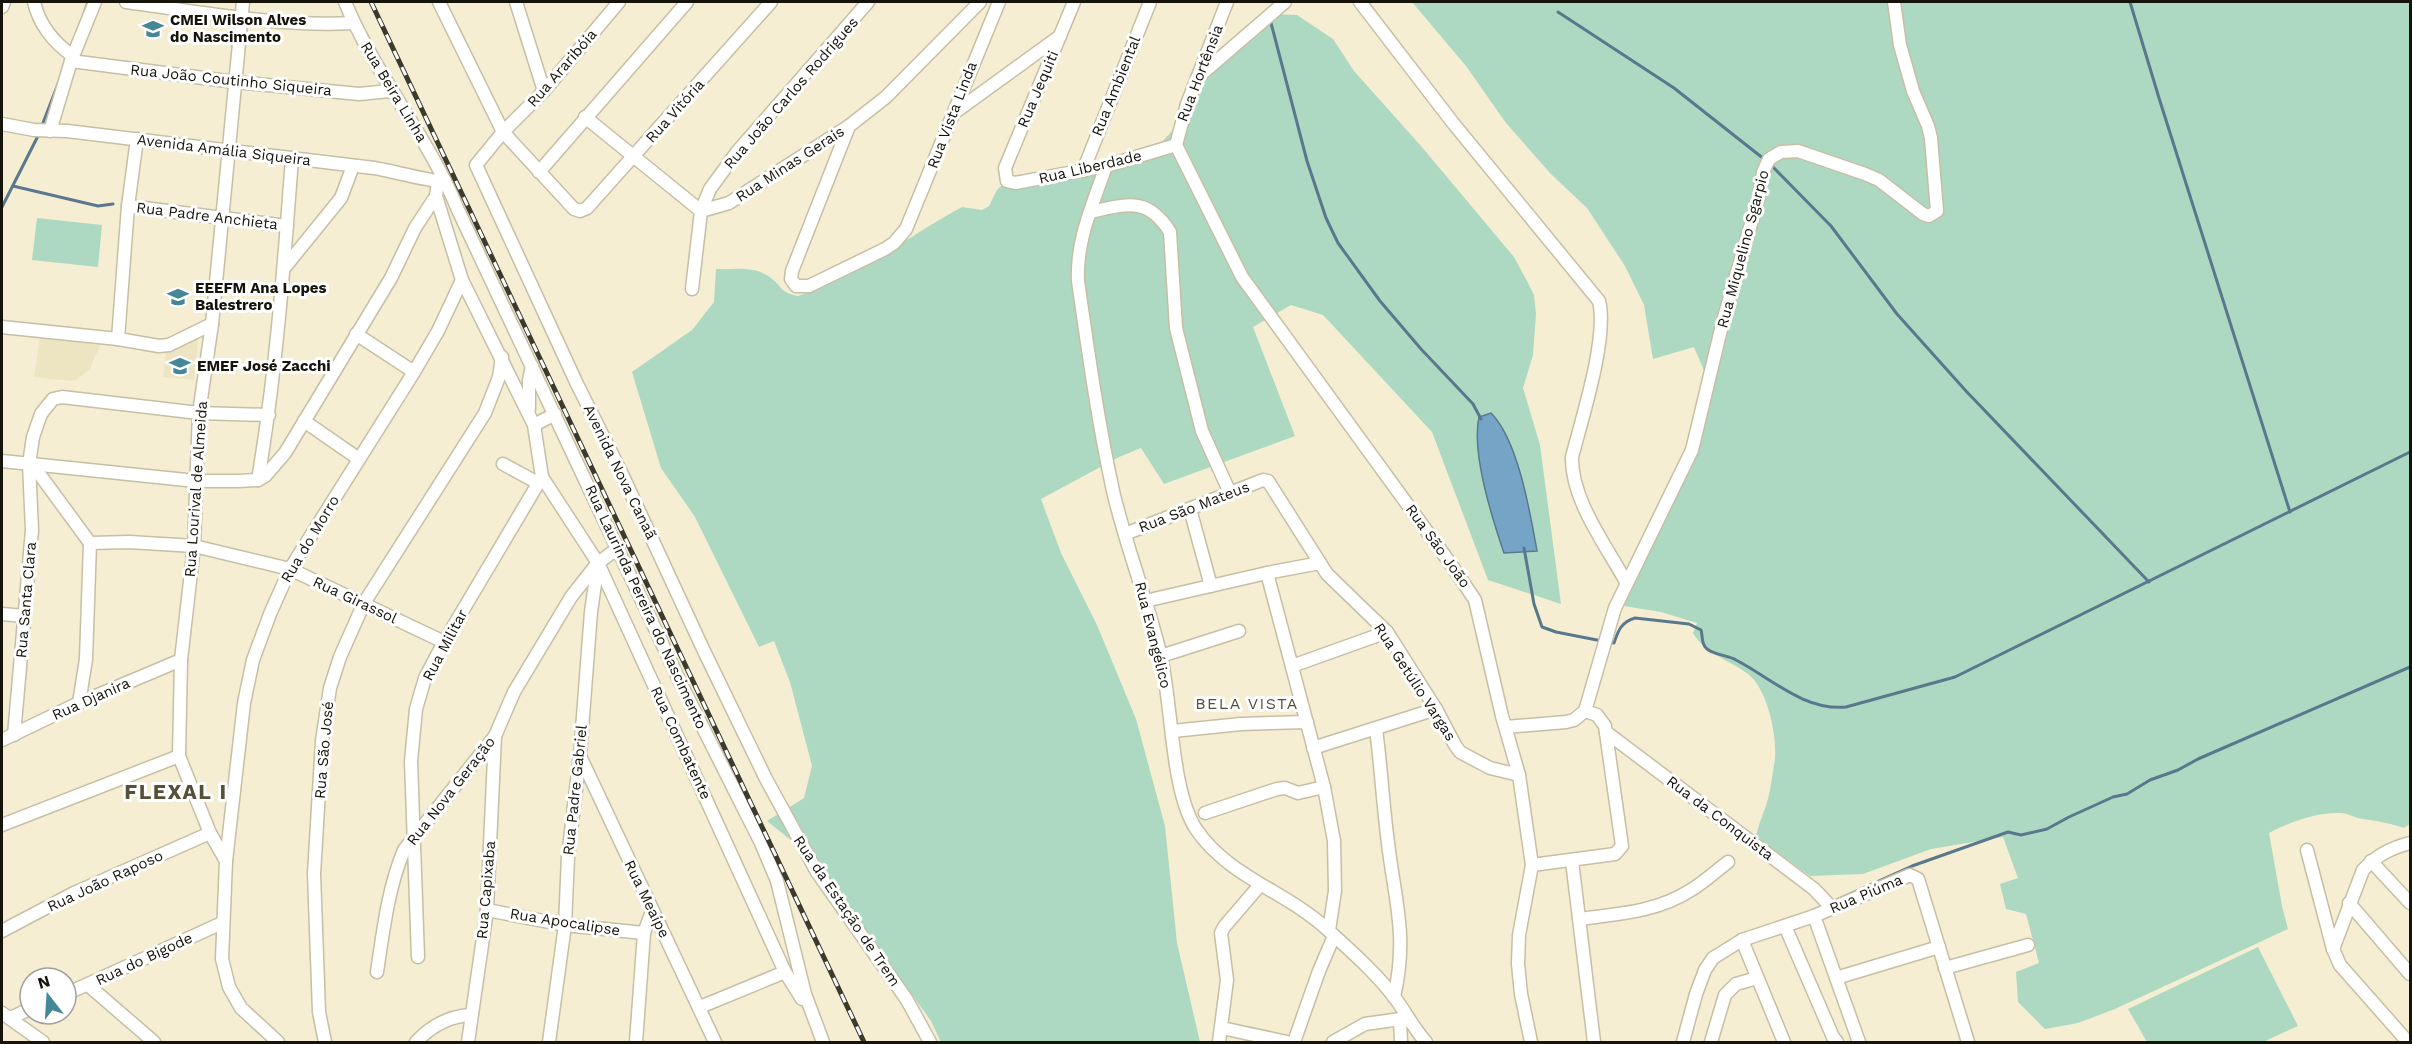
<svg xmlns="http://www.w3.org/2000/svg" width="2412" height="1044" font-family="'Work Sans',sans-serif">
<rect width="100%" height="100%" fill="#f5eed3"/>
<g fill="#ede4c2">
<path d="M199 333 194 380 163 377 166 352Z"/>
<path d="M40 338 100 345 90 369 75 381 51 379 34 377Z"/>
</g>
<g fill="#add9c2" fill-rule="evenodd">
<path d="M1412 2H2410V824L2404 828C2390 823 2377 821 2363 819 2355 818 2348 813 2340 813 2316 812 2290 822 2269 833L2282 906 2288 929 2115 1009 2078 1023 2045 1029 2018 1002 2016 972 2039 963 2026 914 2006 909 2000 884 2018 878 2003 837 1931 849 1863 874 1810 876 1756 837C1758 826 1762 816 1766 806 1770 793 1772 778 1774 765 1779 741 1768 689 1748 674 1730 660 1706 655 1693 633L1697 623 1661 612 1624 606 1710 396 1708 380 1694 347 1653 359 1644 305 1625 266 1587 208 1551 174 1506 123 1466 66Z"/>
<path d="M1269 14 1297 15 1333 39 1354 71 1421 146 1514 257 1527 281 1534 295 1536 314 1533 355 1523 388 1540 445 1561 604 1488 580 1432 432 1323 315 1291 305 1253 327 1295 436 1164 484 1141 448 1119 457 1041 499 1061 553 1097 625 1136 719 1165 826 1177 943 1200 1042H941L931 1021 813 858 767 821 804 798 812 766 790 682 774 641 759 647 695 517 661 468 632 372 692 330 714 302 716 269C735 270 754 265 771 278 783 287 779 292 798 296 856 278 910 235 962 207L982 210 989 206 997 190 1011 176 1046 172 1148 151 1159 145 1175 128 1200 79ZM1499 421C1517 463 1529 505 1537 550L1504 553 1496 529 1483 476Z"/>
<path d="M37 218 102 225 98 267 32 260Z"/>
<path d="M2258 947 2298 1026 2263 1042H2147L2128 1009Z"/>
</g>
<path fill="#76a4c7" stroke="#59788e" stroke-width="1.5" d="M1491 413C1518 440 1530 512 1537 551L1504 553C1492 518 1471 453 1479 417Z"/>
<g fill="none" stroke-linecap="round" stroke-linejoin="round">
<g stroke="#59788e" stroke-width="3">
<path d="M2130 2 2159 98 2290 512"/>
<path d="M1558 12 1674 88 1764 159"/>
<path d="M84 14 88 2"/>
<path d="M1271 23 1307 161 1326 218 1338 243 1380 301 1421 349 1473 404 1481 419"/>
<path d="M41 128 58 84"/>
<path d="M1773 167 1831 226 1897 314 1966 391 2149 582"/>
<path d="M13 186 98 206 113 204"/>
<path d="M2 207 39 134"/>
<path d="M1524 548 1534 604 1542 627 1556 632 1602 641"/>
<path d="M1608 642 1614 643C1618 631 1621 622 1635 618L1689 624 1701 630C1703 636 1701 643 1706 648 1712 655 1728 655 1736 660 1771 678 1804 711 1846 707L1955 677 2410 452"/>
<path d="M1832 902 1912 866 2008 832 2021 835 2047 829 2069 817 2113 797 2127 794 2150 780 2178 770 2198 759 2410 667"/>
</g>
<defs>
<g id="minor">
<path d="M34 2C39 24 54 43 73 56"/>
<path d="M126 2C201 12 278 27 353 23"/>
<path d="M345 2C375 75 428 136 458 210L682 686 761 843 777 881 805 994 823 1042"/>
<path d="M439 2 503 132 574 209 580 211 587 208 771 2"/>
<path d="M516 2 544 91"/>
<path d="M619 2 544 91 503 132 476 165 577 384 621 472 704 651 766 779 817 872 907 1000 930 1042"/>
<path d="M1074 2 1005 168 1007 181 1015 183 1106 166 1176 145"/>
<path d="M1360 2 1453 123 1599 301C1608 338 1582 418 1572 457 1571 500 1606 545 1626 582"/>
<path d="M2 7 4 2"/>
<path d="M71 61 235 82 359 94 390 91"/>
<path d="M1197 78 1285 2"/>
<path d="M954 113 1060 36"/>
<path d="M585 117 701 211 729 203 849 126 886 97 980 2"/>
<path d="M2 124 34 130 67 131 374 168C389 170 435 183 445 181"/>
<path d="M849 126 792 271 791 279 796 286H809L885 249 894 243 906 229 999 2"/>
<path d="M50 131 71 61 95 2"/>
<path d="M1176 145 1242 277 1450 563 1475 600 1502 716 1519 775 1532 865 1519 935 1518 964 1521 994 1531 1042"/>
<path d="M1176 145 1187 104 1227 2"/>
<path d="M1106 166C1093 204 1076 240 1078 281 1088 351 1098 422 1113 491 1126 547 1148 601 1161 657 1172 704 1171 791 1196 829 1228 877 1288 892 1328 930 1351 951 1376 973 1395 998 1406 1013 1414 1029 1426 1042"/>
<path d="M1083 171 1150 2"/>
<path d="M539 172 687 2"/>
<path d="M128 206 287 226"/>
<path d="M1090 212C1125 205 1147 195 1170 232L1176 328 1202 431 1230 493"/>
<path d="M285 267 341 198 353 166"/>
<path d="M692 289 701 211 710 189 737 152 868 2"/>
<path d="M2 327 118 339 159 346 169 345 212 324"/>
<path d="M356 334 414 372"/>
<path d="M118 339 128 206 137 139"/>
<path d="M529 409V380L532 366"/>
<path d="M304 421 359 459"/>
<path d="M534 425 555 414"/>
<path d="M2 461 196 481H238L258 480 265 476 285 453 391 278 415 228 436 196 438 182"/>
<path d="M32 464 90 543"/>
<path d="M503 464 538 483"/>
<path d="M542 477 598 563 785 972 802 999"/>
<path d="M258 480C276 373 284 266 292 158"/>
<path d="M1190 509 1211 586"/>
<path d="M1125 534 1263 480 1268 481 1327 574 1387 632 1436 709 1455 745 1460 752 1490 768 1519 775"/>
<path d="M90 543 129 542 194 546 290 569 444 642"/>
<path d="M1267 573 1324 787 1334 841 1335 891 1329 930"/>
<path d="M1145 601 1267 573 1320 563"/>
<path d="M2 614 24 616"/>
<path d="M1161 656 1239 631"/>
<path d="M1292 666 1387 632"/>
<path d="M79 703 86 659 90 543"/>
<path d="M1506 727 1566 722 1574 720 1585 711 1615 608 1692 450 1723 321 1759 196 1763 172 1769 159 1781 152 1798 151 1865 174 1879 180 1923 214 1929 216 1937 211 1931 138 1928 126 1913 91 1900 45 1894 2"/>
<path d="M1376 729C1381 767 1383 805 1388 843 1395 902 1408 936 1394 997"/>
<path d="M1173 731 1241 724 1307 722"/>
<path d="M1606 732 1814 889 1832 908"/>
<path d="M14 735 32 530 29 464 33 437 41 414 53 399 62 397 199 413 269 415"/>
<path d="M2 740 79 703 181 660"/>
<path d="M1313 748 1436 709"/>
<path d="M580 756 715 1042"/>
<path d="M1205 813 1277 789 1285 788 1298 793 1324 787"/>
<path d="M2 825 179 756"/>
<path d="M2307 850 2333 949 2340 965 2408 1042"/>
<path d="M226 861 210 833 179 756 181 660 194 546 199 413 212 324 243 2"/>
<path d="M1572 861 1594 1042"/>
<path d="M2371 861 2410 903"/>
<path d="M1532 865 1615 854 1622 846 1605 726 1597 715 1585 711"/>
<path d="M2349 903 2410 974"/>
<path d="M487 910 565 925 644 933"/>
<path d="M1814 916 1859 1042"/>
<path d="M1579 919C1618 914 1657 912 1691 890 1704 882 1716 871 1728 862"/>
<path d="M1785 926 1833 1037 1837 1042"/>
<path d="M2 931 74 893 210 833"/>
<path d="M1742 940 1784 1042"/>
<path d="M2333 949 2363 870C2377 855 2391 848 2410 843"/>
<path d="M418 957 411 761 416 709 425 678 444 642 542 477 534 425 462 280 436 196"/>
<path d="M1945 968 2028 945"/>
<path d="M377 972C383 932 388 888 404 850L495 736 514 692 571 597 597 564"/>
<path d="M1836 978 1939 947"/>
<path d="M88 985 154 1042"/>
<path d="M66 994 222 923"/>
<path d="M700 1007 785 972"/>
<path d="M2 1013 43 1042"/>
<path d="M10 1018 30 1009"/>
<path d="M1400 1019 1401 1042"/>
<path d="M1222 1028 1287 1042"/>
<path d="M278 1042 241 1008 229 987 222 959 226 861 244 703 253 660 270 614 290 569 414 372 438 331 462 280"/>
<path d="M325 1042 319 1012 314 874 322 741 330 688 340 657 364 603 485 413 499 377 502 357"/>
<path d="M416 1042C431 1026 448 1016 471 1015"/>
<path d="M468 1042 487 910 495 736"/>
<path d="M549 1042 565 925 568 857 580 755 591 612 598 563 618 548"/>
<path d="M636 1042 644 933 652 911"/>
<path d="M1219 1042 1227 980 1221 933 1224 927 1260 885"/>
<path d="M1294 1042 1319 971 1334 936"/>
<path d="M1333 1042 1365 1024 1408 1018"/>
<path d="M1683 1042 1696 994 1705 970 1713 958 1742 940 1814 916 1910 875 1918 879 1968 1042"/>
<path d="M1711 1042 1725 995 1736 984 1757 978"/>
</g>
</defs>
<use href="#minor" stroke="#c6bfa5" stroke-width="15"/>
<use href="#minor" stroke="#fff" stroke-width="12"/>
<defs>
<path id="rail" d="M371 2 864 1042"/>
</defs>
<use href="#rail" stroke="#3c392d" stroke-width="5"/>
<use href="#rail" stroke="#fff" stroke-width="3" stroke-dasharray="9" stroke-linecap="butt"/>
</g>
<defs>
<symbol id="school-bare" viewBox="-9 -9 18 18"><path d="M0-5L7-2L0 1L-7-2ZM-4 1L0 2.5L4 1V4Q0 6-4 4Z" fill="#448897" stroke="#fff" stroke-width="2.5" paint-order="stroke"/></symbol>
</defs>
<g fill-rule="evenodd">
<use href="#school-bare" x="138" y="14" width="30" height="30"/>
<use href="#school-bare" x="163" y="282" width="30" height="30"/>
<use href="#school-bare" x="165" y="351" width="30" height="30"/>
</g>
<g text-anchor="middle" stroke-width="6" stroke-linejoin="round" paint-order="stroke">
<g font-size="15" font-weight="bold" fill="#15130a" stroke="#fff" text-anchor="start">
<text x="170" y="25">CMEI Wilson Alves<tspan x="170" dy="17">do Nascimento</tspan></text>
<text x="195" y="293">EEEFM Ana Lopes<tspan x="195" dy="17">Balestrero</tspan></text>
<text x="197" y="371">EMEF José Zacchi</text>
</g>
<g font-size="15" fill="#15130a" stroke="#fff">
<text transform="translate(562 68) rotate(-49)" y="5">Rua Araribóia</text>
<text transform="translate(1200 73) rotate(-69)" y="5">Rua Hortênsia</text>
<text transform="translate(231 80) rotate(6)" y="5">Rua João Coutinho Siqueira</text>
<text transform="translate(1116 86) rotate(-68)" y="5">Rua Ambiental</text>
<text transform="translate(1038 89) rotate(-67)" y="5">Rua Jequiti</text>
<text transform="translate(394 92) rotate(59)" y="5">Rua Beira Linha</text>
<text transform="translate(791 93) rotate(-49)" y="5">Rua João Carlos Rodrigues</text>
<text transform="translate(675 111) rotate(-48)" y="5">Rua Vitória</text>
<text transform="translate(952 115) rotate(-69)" y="5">Rua Vista Linda</text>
<text transform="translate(224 150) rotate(7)" y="5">Avenida Amália Siqueira</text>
<text transform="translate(790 164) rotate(-33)" y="5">Rua Minas Gerais</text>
<text transform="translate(1090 167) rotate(-13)" y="5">Rua Liberdade</text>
<text transform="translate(207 216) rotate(7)" y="5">Rua Padre Anchieta</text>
<text transform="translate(1743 249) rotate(-75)" y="5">Rua Miquelino Sgarpio</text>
<text transform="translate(620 472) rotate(64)" y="5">Avenida Nova Canaã</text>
<text transform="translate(196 489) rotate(-86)" y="5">Rua Lourival de Almeida</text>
<text transform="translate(1194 507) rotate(-21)" y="5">Rua São Mateus</text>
<text transform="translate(310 539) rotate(-59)" y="5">Rua do Morro</text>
<text transform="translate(1438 546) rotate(54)" y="5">Rua São João</text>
<text transform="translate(26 600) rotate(-85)" y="5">Rua Santa Clara</text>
<text transform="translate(355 600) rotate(25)" y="5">Rua Girassol</text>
<text transform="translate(646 607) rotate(65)" y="5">Rua Laurinda Pereira do Nascimento</text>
<text transform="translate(1153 635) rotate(76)" y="5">Rua Evangélico</text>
<text transform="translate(445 645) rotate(-62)" y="5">Rua Militar</text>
<text transform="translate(1415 682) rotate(57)" y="5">Rua Getúlio Vargas</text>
<text transform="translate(91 699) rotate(-24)" y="5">Rua Djanira</text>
<text transform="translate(681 743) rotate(65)" y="5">Rua Combatente</text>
<text transform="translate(324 750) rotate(-85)" y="5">Rua São José</text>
<text transform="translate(575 790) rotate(-84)" y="5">Rua Padre Gabriel</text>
<text transform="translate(451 791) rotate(-52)" y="5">Rua Nova Geração</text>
<text transform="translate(1720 818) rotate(37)" y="5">Rua da Conquista</text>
<text transform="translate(105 881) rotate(-25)" y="5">Rua João Raposo</text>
<text transform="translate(486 890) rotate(-85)" y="5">Rua Capixaba</text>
<text transform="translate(1866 894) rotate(-23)" y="5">Rua Piúma</text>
<text transform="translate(647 899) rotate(64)" y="5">Rua Meaípe</text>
<text transform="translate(847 911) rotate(56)" y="5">Rua da Estação de Trem</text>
<text transform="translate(565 922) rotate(9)" y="5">Rua Apocalipse</text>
<text transform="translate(144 959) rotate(-25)" y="5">Rua do Bigode</text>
</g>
<g font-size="16" letter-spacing="1.5" fill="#565039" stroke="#fff">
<text x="1247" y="709">BELA VISTA</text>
</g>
<g font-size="21" font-weight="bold" letter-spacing="1.5" fill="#565039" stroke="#fff">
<text x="176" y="799">FLEXAL I</text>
</g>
</g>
<rect width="2412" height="1044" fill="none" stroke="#15130a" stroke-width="6"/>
<g transform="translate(48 996) rotate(343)"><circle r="28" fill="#ffffff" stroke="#a1a19d" stroke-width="1.5"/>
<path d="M0-4.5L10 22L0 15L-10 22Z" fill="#448897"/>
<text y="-9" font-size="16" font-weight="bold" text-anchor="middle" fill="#15130a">N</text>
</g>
</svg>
